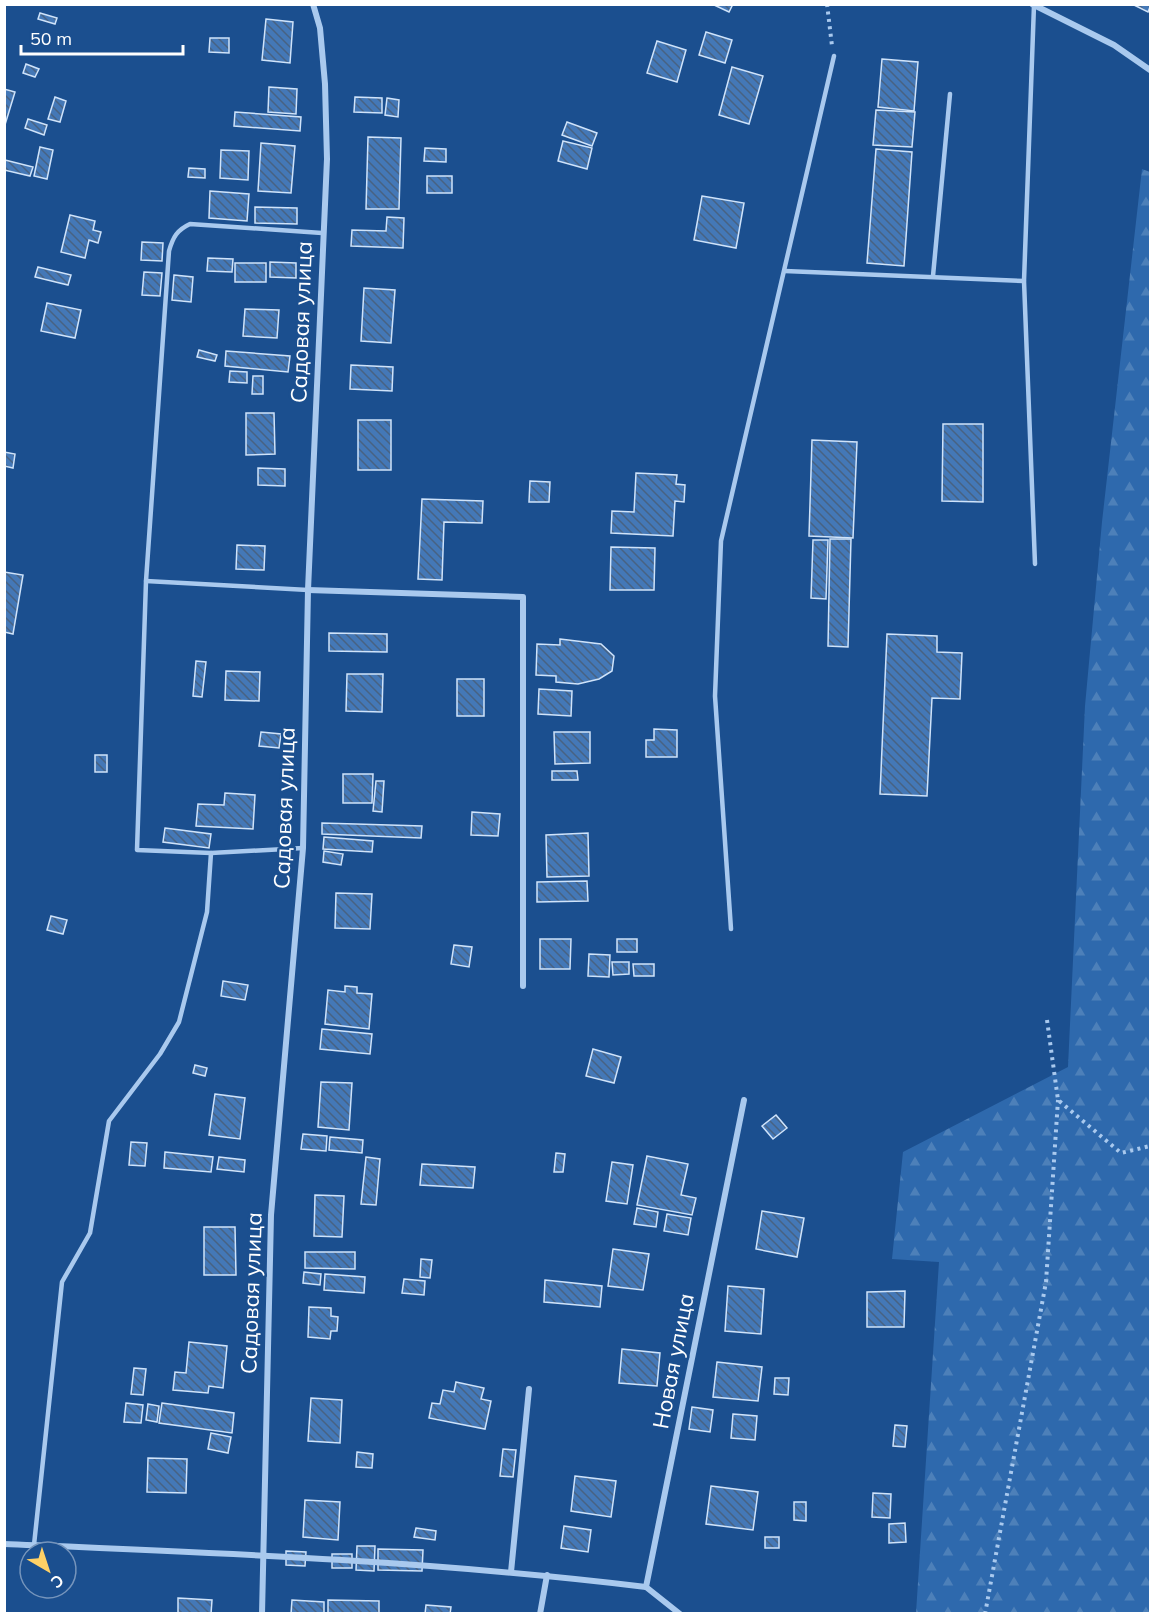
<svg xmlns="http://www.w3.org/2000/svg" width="1155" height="1618" font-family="Mulish,sans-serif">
<defs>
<pattern id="forest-firs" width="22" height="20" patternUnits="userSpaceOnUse" patternTransform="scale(1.5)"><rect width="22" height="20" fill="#2e69ad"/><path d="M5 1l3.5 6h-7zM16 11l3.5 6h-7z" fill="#4d80b9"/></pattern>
<pattern id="building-back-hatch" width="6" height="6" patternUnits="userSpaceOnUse" patternTransform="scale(1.5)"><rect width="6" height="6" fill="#4478b7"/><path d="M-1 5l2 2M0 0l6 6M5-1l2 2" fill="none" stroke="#486282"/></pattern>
</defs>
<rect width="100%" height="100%" fill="#1b4f8f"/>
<path fill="url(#forest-firs)" d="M1142 169 1150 172V1613H916L939 1262 892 1259 903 1152 1068 1067 1085 706 1102 522Z"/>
<g fill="url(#building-back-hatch)" stroke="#cfe3fa" stroke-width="1.5">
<path d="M712 4H733L729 12Z"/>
<path d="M1132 4H1150V7L1148 12Z"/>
<path d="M40 13 57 18 55 24 38 19Z"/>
<path d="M266 19 293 22 290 63 262 60Z"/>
<path d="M706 32 732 40 725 63 699 55Z"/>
<path d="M210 38H229V53L209 52Z"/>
<path d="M657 41 686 50 677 82 647 73Z"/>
<path d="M882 59 918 62 914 111 878 107Z"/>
<path d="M26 64 39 69 35 77 23 73Z"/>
<path d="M732 67 763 76 749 124 719 115Z"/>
<path d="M269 87 297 89 296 114 268 112Z"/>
<path d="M4 89 15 92 4 128Z"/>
<path d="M55 97 66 101 60 122 48 119Z"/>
<path d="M355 97 382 98V113L354 112Z"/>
<path d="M387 98 399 100 398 117 385 115Z"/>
<path d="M876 110 915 112 912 147 873 145Z"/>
<path d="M235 112 301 117 300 131 234 126Z"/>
<path d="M28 119 47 125 44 135 25 128Z"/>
<path d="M567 122 597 133 592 146 562 135Z"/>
<path d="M368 137 401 138 399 209H366Z"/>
<path d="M563 141 592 148 587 169 558 161Z"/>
<path d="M261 143 295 146 291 193 258 191Z"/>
<path d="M40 147 53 150 47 179 34 176Z"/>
<path d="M425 148 446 149V162L424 161Z"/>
<path d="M876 149 912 152 904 266 867 263Z"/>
<path d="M221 150 249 151 248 180 220 178Z"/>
<path d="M5 160 33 167 30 176 4 170Z"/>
<path d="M189 168 205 169V178L188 177Z"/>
<rect x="427" y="176" width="25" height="17"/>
<path d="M210 191 249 194 247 221 209 218Z"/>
<path d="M702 196 744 203 736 248 694 240Z"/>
<path d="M255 207 297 208V224L255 223Z"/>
<path d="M70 215 95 221 93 230 101 232 98 243 89 240 85 258 61 252Z"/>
<path d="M387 217 404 218 403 248 351 246 352 230 386 231Z"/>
<path d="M142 242 163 243 162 261 141 260Z"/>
<path d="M208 258 233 259 232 272 207 271Z"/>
<path d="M270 262 296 263V278L270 277Z"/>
<rect x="235" y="263" width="31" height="19"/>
<path d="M38 267 71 275 68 285 35 277Z"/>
<path d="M144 272 162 273 160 296 142 295Z"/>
<path d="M174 275 193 277 191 302 172 300Z"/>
<path d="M364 288 395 290 391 343 361 341Z"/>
<path d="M47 303 81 310 75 338 41 331Z"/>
<path d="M245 309 279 310 277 338 243 336Z"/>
<path d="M199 350 217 355 215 361 197 357Z"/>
<path d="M226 351 290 356 288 372 225 366Z"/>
<path d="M351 365 393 367 392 391 350 389Z"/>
<path d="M230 371 247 372V383L229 382Z"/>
<path d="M253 376H263V394H252Z"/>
<path d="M246 413H274L275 454 246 455Z"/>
<rect x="358" y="420" width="33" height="50"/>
<path d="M943 424H983V502L942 501Z"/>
<path d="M812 440 857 442 853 538 809 536Z"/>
<path d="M4 452 15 454 13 468 4 466Z"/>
<path d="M258 468 285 469V486L258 485Z"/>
<path d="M636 473 677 475 676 484 685 485 684 502 675 501 673 536 611 533 612 511 634 512Z"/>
<path d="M530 481 550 482 549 502H529Z"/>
<path d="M422 499 483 501 482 523 444 522 442 580 418 579Z"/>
<path d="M830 539H851L848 647 828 646Z"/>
<path d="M813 540H828L826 599 811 598Z"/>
<path d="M237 545 265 546 264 570 236 569Z"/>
<path d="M611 547 655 548 654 590H610Z"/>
<path d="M4 572 23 575 13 634 4 632Z"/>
<path d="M329 633 387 634V652L329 651Z"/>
<path d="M887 634 937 636V652L962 653 960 699 932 698 927 796 880 794Z"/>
<path d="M560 639 601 644 614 656 612 671 599 679 578 684 556 682V676L536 675 537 644 560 645Z"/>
<path d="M196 661 206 662 202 697 193 696Z"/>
<path d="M226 671 260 672 259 701 225 700Z"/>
<path d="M347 674H383L382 712 346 711Z"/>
<rect x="457" y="679" width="27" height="37"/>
<path d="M539 689 572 691 571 716 538 714Z"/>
<path d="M654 729 677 730V757H646V740H654Z"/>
<path d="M261 732 281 734 279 748 259 746Z"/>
<path d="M554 732H590V763L555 764Z"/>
<rect x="95" y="755" width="12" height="17"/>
<path d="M552 771H577L578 780H552Z"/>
<path d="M343 774H373L372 803H343Z"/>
<path d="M376 781H384L382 812 373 811Z"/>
<path d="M225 793 255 795 253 829 196 826 198 804 224 805Z"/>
<path d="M472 812 500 814 498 836 471 835Z"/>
<path d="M322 823 422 826 421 838 322 834Z"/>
<path d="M165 828 211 834 209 848 163 842Z"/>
<path d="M588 833 589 876 547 877 546 835Z"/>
<path d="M324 837 373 841 372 852 323 849Z"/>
<path d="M324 851 343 854 341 865 323 862Z"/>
<path d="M587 881 588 901 537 902V882Z"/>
<path d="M336 893 372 894 370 929 335 928Z"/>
<path d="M51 916 67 920 63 934 47 930Z"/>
<path d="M540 939H571L570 969H540Z"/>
<rect x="617" y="939" width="20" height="13"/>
<path d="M454 945 472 947 469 967 451 964Z"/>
<path d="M589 954 610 955 609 977 588 976Z"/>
<path d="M612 962H629V974L613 975Z"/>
<path d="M633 964H654V976H634Z"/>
<path d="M223 981 248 985 245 1000 221 996Z"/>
<path d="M345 986 357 987V993L372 994 369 1029 325 1024 328 990 345 992Z"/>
<path d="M322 1029 372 1034 370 1054 320 1049Z"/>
<path d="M593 1049 621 1057 614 1083 586 1076Z"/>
<path d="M195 1065 207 1068 205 1076 193 1073Z"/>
<path d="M321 1082 352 1083 349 1130 318 1127Z"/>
<path d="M215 1094 245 1098 240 1139 209 1135Z"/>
<path d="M776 1115 787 1128 773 1139 762 1126Z"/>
<path d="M303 1134 327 1136 326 1151 301 1149Z"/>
<path d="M330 1137 363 1140 362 1153 329 1150Z"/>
<path d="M131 1142 147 1143 145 1166 129 1165Z"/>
<path d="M165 1152 213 1157 211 1172 164 1168Z"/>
<path d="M556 1153 565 1154 563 1172H554Z"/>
<path d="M647 1156 688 1164 681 1195 696 1198 692 1215 637 1205Z"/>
<path d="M219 1157 245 1160 244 1172 217 1169Z"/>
<path d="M366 1157 380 1159 376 1205 361 1204Z"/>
<path d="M612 1162 633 1165 627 1204 606 1201Z"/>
<path d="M422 1164 475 1167 473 1188 420 1185Z"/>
<path d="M315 1195 344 1196 342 1237 314 1236Z"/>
<path d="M637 1208 658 1212 656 1227 634 1224Z"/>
<path d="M762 1211 804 1218 797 1257 756 1249Z"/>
<path d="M667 1214 691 1218 688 1235 664 1231Z"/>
<path d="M204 1227H235L236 1275H204Z"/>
<path d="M613 1249 649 1254 643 1290 608 1286Z"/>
<path d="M305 1252H355V1269L305 1268Z"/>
<path d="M421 1259 432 1260 430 1278 420 1277Z"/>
<path d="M304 1272 321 1274 320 1285 303 1283Z"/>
<path d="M325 1274 365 1277 364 1293 324 1290Z"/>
<path d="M404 1279 425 1281 424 1295 402 1293Z"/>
<path d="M545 1280 602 1286 600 1307 544 1302Z"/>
<path d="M728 1286 764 1289 761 1334 725 1331Z"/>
<path d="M905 1291 904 1327H867V1292Z"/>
<path d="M309 1307 331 1308V1316L338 1317 337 1331H331L330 1339 308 1337Z"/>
<path d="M189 1342 227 1346 223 1388 209 1386 208 1393 173 1390 175 1372 186 1373Z"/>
<path d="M622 1349 660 1353 657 1386 619 1383Z"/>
<path d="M717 1362 762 1367 758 1401 713 1397Z"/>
<path d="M134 1368 146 1369 143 1395 131 1394Z"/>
<path d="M775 1378H789L788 1395 774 1394Z"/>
<path d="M456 1382 484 1388 481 1399 491 1401 485 1429 429 1418 432 1403 440 1404 443 1390 454 1392Z"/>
<path d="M311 1398 342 1400 340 1443 308 1441Z"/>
<path d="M126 1403 143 1405 141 1423 124 1422Z"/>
<path d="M162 1403 234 1413 232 1433 159 1423Z"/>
<path d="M148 1404 159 1406 157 1422 146 1420Z"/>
<path d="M692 1407 713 1410 710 1432 689 1429Z"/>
<path d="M733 1414 757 1416 755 1440 731 1438Z"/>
<path d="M895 1425 907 1426 905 1447 893 1446Z"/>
<path d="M211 1433 231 1437 228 1453 208 1449Z"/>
<path d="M503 1449 516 1450 513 1477 500 1476Z"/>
<path d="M357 1452 373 1454 372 1468 356 1467Z"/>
<path d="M148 1458 187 1459 186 1493 147 1492Z"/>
<path d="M575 1476 616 1481 611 1517 571 1511Z"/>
<path d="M711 1486 758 1492 753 1530 706 1524Z"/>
<path d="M873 1493 891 1494 890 1518 872 1517Z"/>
<path d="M305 1500 340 1502 338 1540 303 1537Z"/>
<path d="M794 1502H806V1521L794 1520Z"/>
<path d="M905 1523 906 1542 889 1543V1524Z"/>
<path d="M564 1526 591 1530 588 1552 561 1548Z"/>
<path d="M416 1528 436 1531 435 1540 414 1537Z"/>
<rect x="765" y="1537" width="14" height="11"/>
<path d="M357 1546H375L374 1571 356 1570Z"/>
<path d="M378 1549 423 1550 422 1571 378 1570Z"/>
<path d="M286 1551 306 1552 305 1566 286 1565Z"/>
<rect x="332" y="1554" width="20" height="14"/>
<path d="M178 1598 212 1600 211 1614H178Z"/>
<path d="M292 1600 324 1602V1614H291Z"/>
<path d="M328 1600 379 1601V1614H328Z"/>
<path d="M426 1605 451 1607 450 1614H425Z"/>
</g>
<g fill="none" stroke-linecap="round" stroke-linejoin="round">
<g stroke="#a9c9ee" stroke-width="4" stroke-dasharray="3 4.5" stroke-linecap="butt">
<path d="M827 4 832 46"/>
<path d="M1047 1020 1058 1100 1121 1153 1150 1146"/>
<path d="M985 1614 1046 1282 1058 1100"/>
</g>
<g stroke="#a9c9ee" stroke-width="4.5">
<path d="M1034 5 1024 281 1035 564"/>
<path d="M785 271 1024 281"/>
<path d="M933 276 950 94"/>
<path d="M146 581 308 590"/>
<path d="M303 848 211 853 137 850 146 581 169 251C173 237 177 230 190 224L322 233"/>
<path d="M731 929 715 696 721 541 834 56"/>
<path d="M34 1545 62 1282 90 1233 109 1121 160 1054 179 1022 207 912 211 853"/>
</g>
<g stroke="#a9c9ee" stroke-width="6">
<path d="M1032 4 1114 45 1150 70"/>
<path d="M308 590 523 597V986"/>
<path d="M4 1544C219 1553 433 1561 646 1587"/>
<path d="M511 1572 529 1389"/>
<path d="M262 1614 271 1215 303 848 308 590 327 159 325 84 320 28 313 4"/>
<path d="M540 1614 547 1575"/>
<path d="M680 1614 646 1587 744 1100"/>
</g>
</g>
<g text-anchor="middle" stroke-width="5" stroke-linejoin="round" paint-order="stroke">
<g font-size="22" fill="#fff" stroke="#1b4f8f">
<text transform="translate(301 322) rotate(-88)" y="8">Садовая улица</text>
<text transform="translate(284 808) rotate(-88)" y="8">Садовая улица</text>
<text transform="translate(251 1293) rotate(-88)" y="8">Садовая улица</text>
<text transform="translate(673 1361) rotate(-79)" y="8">Новая улица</text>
</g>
</g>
<rect width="1155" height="1618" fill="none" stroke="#ffffff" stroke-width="12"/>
<g transform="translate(48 1570) rotate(141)"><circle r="28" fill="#1b4f8f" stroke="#7695bc" stroke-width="1.5"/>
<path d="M0-4.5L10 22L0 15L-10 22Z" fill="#ffd166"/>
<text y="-9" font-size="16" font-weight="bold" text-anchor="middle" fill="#ffffff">С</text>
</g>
<path d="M21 45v9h162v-9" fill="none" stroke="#ffffff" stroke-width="3"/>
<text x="30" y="45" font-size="18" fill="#ffffff" stroke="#1b4f8f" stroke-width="4.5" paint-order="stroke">50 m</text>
</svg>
